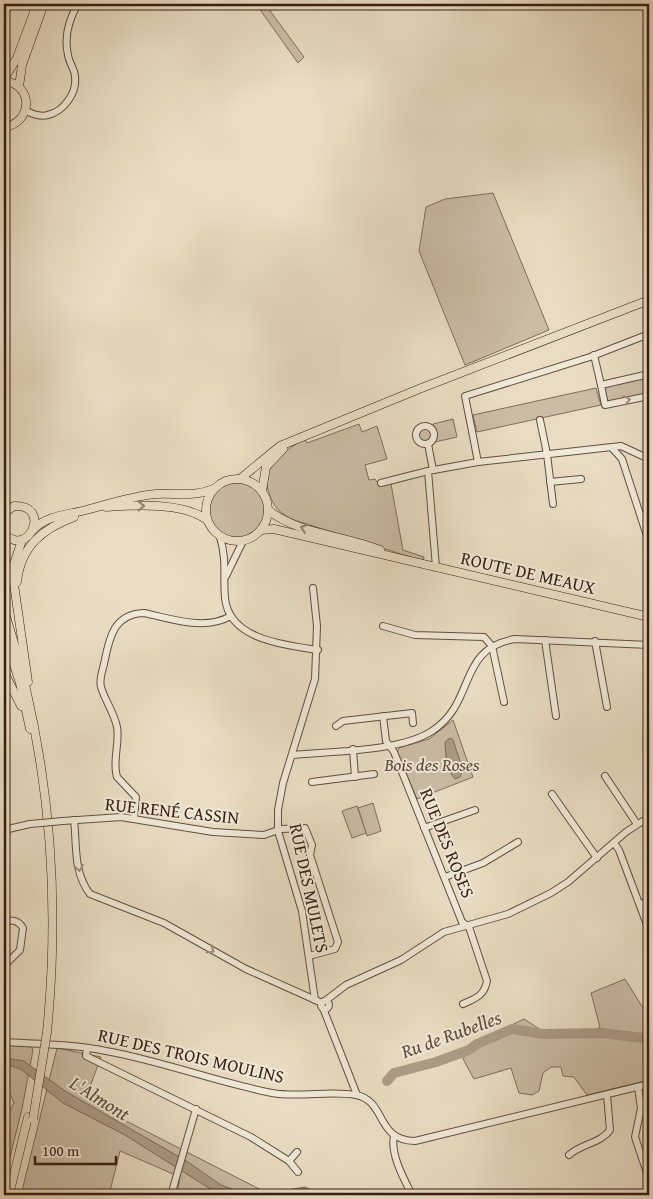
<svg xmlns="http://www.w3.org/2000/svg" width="653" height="1199" font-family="'Gentium Book Plus',serif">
<rect width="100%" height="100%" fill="#e8ddc3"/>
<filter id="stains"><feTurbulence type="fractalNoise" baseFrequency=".004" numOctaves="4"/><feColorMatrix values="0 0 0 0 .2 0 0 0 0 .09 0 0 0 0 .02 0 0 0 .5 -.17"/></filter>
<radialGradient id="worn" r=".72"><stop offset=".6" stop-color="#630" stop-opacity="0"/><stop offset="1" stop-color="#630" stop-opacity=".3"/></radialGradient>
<g fill="#cabca5" stroke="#816c5c">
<path d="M256 4H265L304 57 298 63Z"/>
<path d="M493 193 549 330 465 365 419 251 426 207 445 199Z"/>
<path d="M649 377V394L608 402 605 390 607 386Z"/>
<path d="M596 388 601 405 477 432 473 415Z"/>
<path d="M453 419 457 437 435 442 436 434 433 424Z"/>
<path d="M359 424 362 432 377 426 387 459 365 465 369 480 375 479 380 486 391 484 403 550 424 557 423 561 294 520C281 514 275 509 270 496 258 468 283 451 305 439L307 443Z"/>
<circle cx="425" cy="435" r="7"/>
<circle cx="237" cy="510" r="28"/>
<path d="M453 720 473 777 417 799 397 752 399 748 429 739Z"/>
<path d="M373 803 381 831 367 836 358 808Z"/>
<path d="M357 806 366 833 352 838 342 811Z"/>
<path d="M625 979 643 1008 649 1012V1080L587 1095 574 1077 563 1076 561 1067H551L543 1073 539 1091 532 1095 519 1093 511 1068 474 1079 463 1059 472 1044 524 1019 541 1030 594 1031 600 1027 591 993Z"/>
<path d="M4 1044 31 1045 33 1050 22 1109 4 1181C4 1155 0 1125 14 1103L8 1090 4 1086Z"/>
<path d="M57 1048 101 1057 88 1092 126 1121 271 1195H177L180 1177 120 1151 109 1195H21Z"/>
</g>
<g fill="#ac9c87" stroke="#7e6959">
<path d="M450 738 453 740 463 770 460 777 455 779C447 771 445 752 445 742Z"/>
<path d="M4 1058 24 1061 65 1091 188 1162 221 1185 247 1195H220L125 1135 63 1103 22 1070 12 1066H4Z"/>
<path d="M305 1187 322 1195H271L282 1191Z"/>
</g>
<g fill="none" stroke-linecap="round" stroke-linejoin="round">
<path stroke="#ac9c87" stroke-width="10" d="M387 1081 394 1073 436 1062 469 1050 477 1044 512 1029 543 1034 602 1033 642 1038 649 1035"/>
<defs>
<g id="minor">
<path d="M4 9 7 4"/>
<path d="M26 111C33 114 40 117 48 115 64 111 77 93 75 77 75 69 69 63 68 55 64 37 69 19 78 4"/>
<path d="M594 355 601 385"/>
<path d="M649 374 601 385 605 405 649 396"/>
<path d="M540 420 547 454 553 504"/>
<circle cx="425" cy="435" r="9"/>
<path d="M428 444 433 470"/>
<path d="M612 448 622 459 649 542"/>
<path d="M478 462 465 396 590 357 649 334"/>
<path d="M550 482 581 479"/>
<path d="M381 483 428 471"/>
<path d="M220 537C227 560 223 576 225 598 229 640 285 645 318 650"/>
<path d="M436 567 428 471 478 462 621 446 649 459"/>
<path d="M226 576 243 541"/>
<path d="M313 588 317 626 315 679 283 783 278 810V831L302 911 315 1000"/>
<path d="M383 626 415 635 484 637 492 646"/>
<path d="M545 640 556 716"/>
<path d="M595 641 607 707"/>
<path d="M492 646 504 702"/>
<path d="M383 716 386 741 394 752 462 922 469 927 487 981C484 996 476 998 463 1004"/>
<path d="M336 726 343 721 412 713 413 723"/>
<path d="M353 749 355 777"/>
<path d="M293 755C331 751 400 752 432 731 477 702 456 649 515 639L649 645"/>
<path d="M605 776 637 824"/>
<path d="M312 782 374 774"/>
<path d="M552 794 597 858"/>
<path d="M134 819 136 797 117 777C112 761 120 743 117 727 114 712 105 701 101 687 99 680 102 672 104 664 109 639 113 614 144 613 173 619 204 631 231 616"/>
<path d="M74 820C77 845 73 872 90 894L164 923 246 969 322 1003"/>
<path d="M63 821 121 817 213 832 264 835 281 829 305 828 312 845 310 855 338 942 335 949 309 956"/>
<path d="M424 828 475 810"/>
<path d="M4 830 30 824"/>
<path d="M614 843 619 850 649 930"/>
<path d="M445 877 483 863 518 842"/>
<path d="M640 904 649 901"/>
<path d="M4 921C13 920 18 920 23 928L20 950 4 966"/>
<circle cx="325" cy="1005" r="4"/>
<path d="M325 1001 346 985 401 960 444 932 508 914 551 893 568 882 626 832 649 817"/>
<path d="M323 1008 357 1095"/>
<path d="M4 1042C38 1044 72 1044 106 1051 162 1061 216 1082 272 1093 300 1098 329 1090 356 1095 387 1101 375 1140 415 1141L649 1084"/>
<path d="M87 1048 86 1056 251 1137 289 1161 298 1172"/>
<path d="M638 1087 641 1108 635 1137 649 1179"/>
<path d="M394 1136C390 1154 404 1179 412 1195"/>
<path d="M569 1155C581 1144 601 1143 610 1130L607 1095"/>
<path d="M289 1161 297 1152"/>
<path d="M171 1195 196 1109"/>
</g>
<g id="major">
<path d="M4 79 17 58 37 4"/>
<path d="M4 81C34 84 33 123 4 127"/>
<path d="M19 87 22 65 44 4"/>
<circle cx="237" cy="510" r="31"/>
<path d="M240 479 280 446 419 389 649 300"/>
<path d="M262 491 266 467 283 449"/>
<path d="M106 507C135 505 183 502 207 520"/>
<path d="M268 510C300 535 344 535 380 550"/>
<path d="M4 513 14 506C53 504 28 560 4 533"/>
<path d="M33 530C47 515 67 515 86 510 109 504 132 496 156 494 176 493 195 497 213 489"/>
<path d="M261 530 274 529 649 617"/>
<path d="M22 540 14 564 13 577 28 682"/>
<path d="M17 582C21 546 42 529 74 517"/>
<path d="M4 610C48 746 61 890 47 1032"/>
<path d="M4 634 20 683 30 729"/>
<path d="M4 672 21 706"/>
<path d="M9 1195 28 1117"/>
</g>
</defs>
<use href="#minor" stroke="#644d3f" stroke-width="8"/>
<use href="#major" stroke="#381d13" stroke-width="9"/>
<use href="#minor" stroke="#f0e9d8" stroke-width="6"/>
<use href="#major" stroke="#e8ddc3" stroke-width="8"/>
<defs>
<path id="minor-bridge" d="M30 824 63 821"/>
<path id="major-bridge" d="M33 1119 47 1032"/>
</defs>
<use href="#minor-bridge" stroke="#644d3f" stroke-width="8" stroke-linecap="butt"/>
<use href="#major-bridge" stroke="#381d13" stroke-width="9" stroke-linecap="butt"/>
<use href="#minor-bridge" stroke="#f0e9d8" stroke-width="6"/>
<use href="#major-bridge" stroke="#e8ddc3" stroke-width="8"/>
</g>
<defs><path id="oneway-chevron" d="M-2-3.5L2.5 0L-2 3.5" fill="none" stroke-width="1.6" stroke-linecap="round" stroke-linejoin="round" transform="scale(1.25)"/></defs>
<g stroke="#9d8d7f">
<use href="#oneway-chevron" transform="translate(627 400) rotate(-11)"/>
<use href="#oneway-chevron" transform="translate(79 868) rotate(81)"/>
<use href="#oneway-chevron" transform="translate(211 950) rotate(29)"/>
</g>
<g stroke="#907d6b">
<use href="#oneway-chevron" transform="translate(141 506) rotate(1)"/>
<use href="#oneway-chevron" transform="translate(304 528) rotate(-161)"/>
</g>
<g text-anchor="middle" stroke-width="4" stroke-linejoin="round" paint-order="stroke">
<g font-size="18" fill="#381d13" stroke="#f0e9d8">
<text transform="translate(528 573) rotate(13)" y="6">ROUTE DE MEAUX</text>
<text transform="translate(172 811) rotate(6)" y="6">RUE RENÉ CASSIN</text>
<text transform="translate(447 843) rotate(68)" y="6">RUE DES ROSES</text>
<text transform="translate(309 888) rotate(78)" y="6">RUE DES MULETS</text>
<text transform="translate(191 1056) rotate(13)" y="6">RUE DES TROIS MOULINS</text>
</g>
<g font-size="18" font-style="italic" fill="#5c4538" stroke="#f0e9d8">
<text x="432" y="771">Bois des Roses</text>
</g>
<g font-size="19" font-style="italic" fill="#61493c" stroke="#f0e9d8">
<text transform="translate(451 1034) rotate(-20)" y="7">Ru de Rubelles</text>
<text transform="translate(100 1098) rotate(32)" y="7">L'Almont</text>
</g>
</g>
<rect width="653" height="1199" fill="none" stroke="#e8ddc3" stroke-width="20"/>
<rect x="5" y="5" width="643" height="1189" fill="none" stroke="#381d13" stroke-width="2.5"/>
<rect x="10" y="10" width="633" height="1179" fill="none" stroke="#381d13"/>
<path d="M35 1156v8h81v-8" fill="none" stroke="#381d13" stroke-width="2.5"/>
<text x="42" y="1156" font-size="15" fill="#381d13" stroke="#f0e9d8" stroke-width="4" paint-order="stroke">100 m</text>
<rect width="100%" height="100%" filter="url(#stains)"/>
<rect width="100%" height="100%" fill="url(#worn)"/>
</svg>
